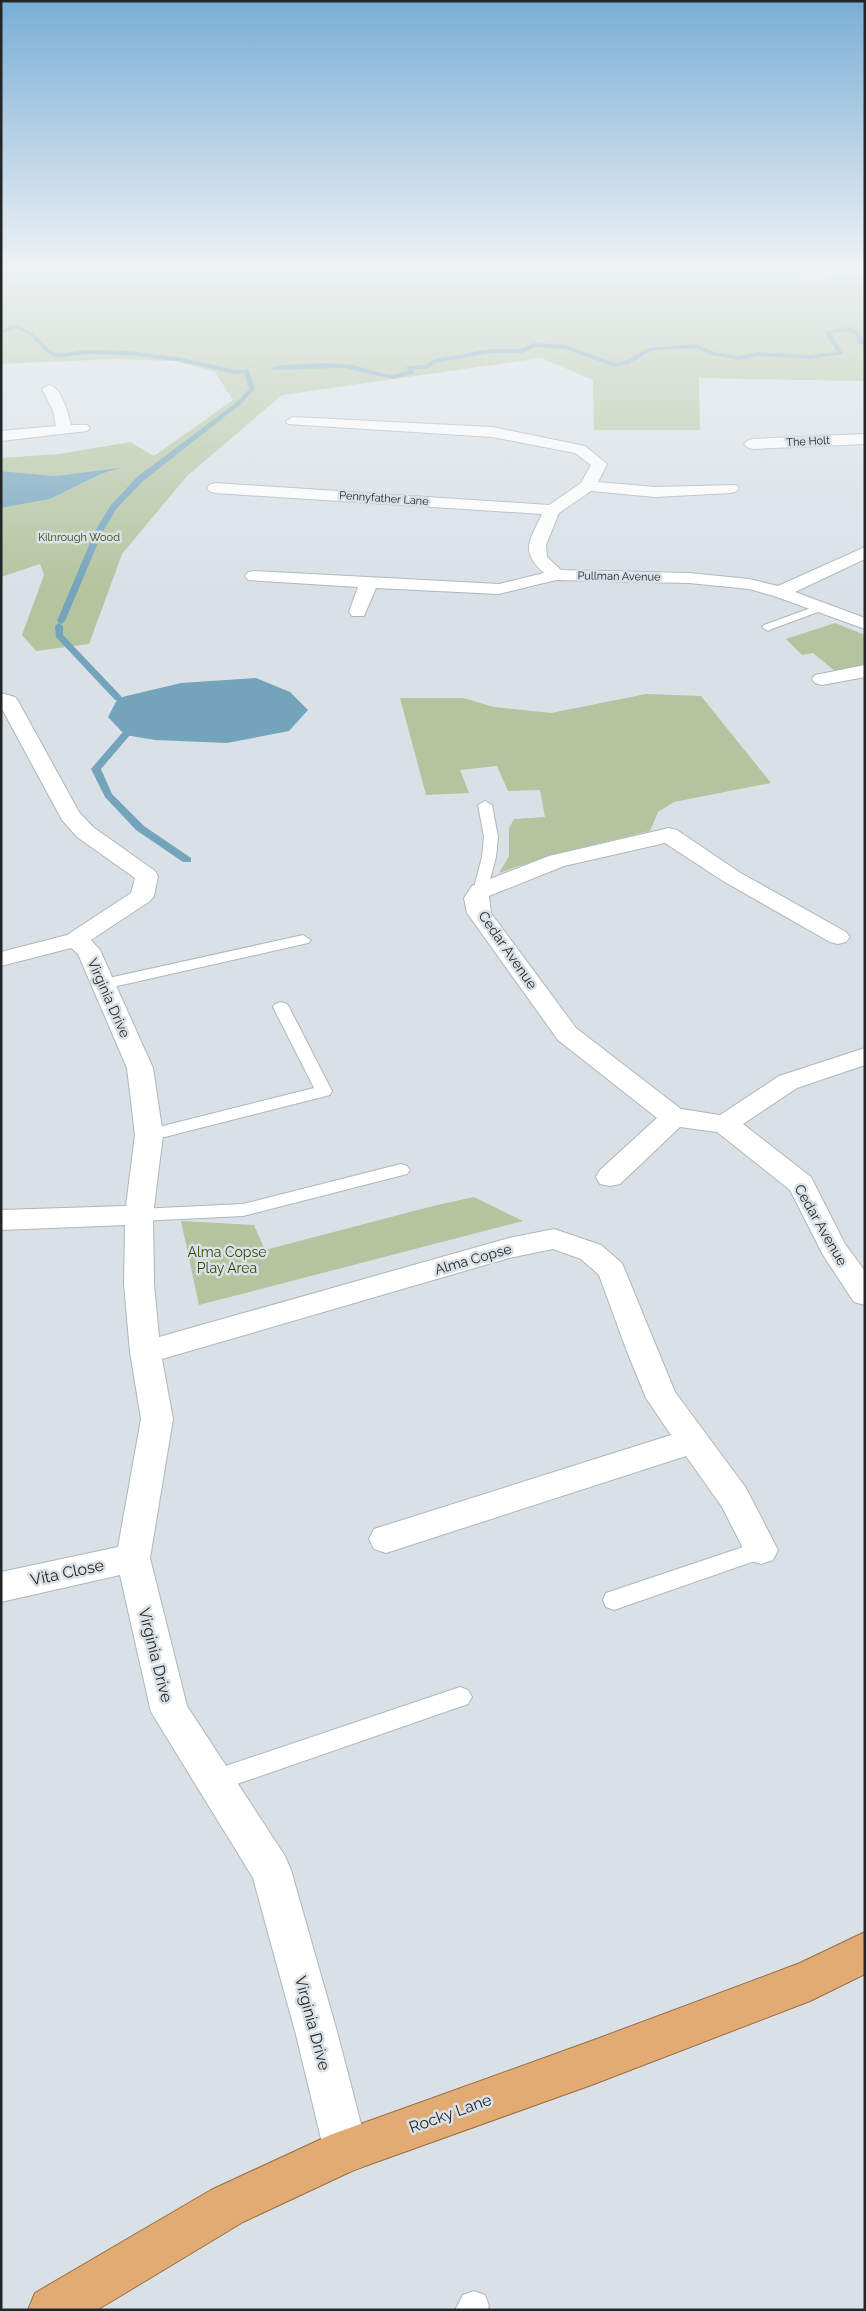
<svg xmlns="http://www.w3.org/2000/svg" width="866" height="2311" font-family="Raleway,sans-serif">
<rect width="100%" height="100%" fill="#d9e1e7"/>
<g fill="#b3c49e">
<path d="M1 268H788L805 279 865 275V381L699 378 700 430H594L593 380 541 358 282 395 187 476 122 554 89 644 36 651 22 635 44 575 40 564 1 577V508L50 499 101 474 117 469 55 476 1 471V458L59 454 130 442 154 456 233 400 215 372 175 361 115 359 1 364Z"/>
<path d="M835 623 865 635V667L836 672 813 653 802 655 786 639Z"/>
<path d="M646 694 701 696 771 783 674 802 658 812 650 831 551 855 499 873 509 856V828L514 819 545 817 540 790 508 791 497 766 460 770 469 793 426 795 400 698H463L494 707 551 713Z"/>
<path d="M474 1197 523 1221 199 1305 181 1221 254 1225 265 1250 433 1206Z"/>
</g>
<g fill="#74a4bc">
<path d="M120 468 101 474 50 499 1 508V471L55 476Z"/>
<path d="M256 678 290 692 308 710 289 731 227 743 155 740 125 735 108 717 118 698 181 683Z"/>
</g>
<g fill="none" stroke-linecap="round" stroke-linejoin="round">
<g fill="#74a4bc" fill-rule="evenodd">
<path d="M13 325H17L33 333 50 350 58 354 84 350 128 351 177 357 236 370H249L255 389 241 404 143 481 117 508 103 531 65 621 61 624 57 621 95 531 111 505 137 477 237 402 249 389 244 373 236 374 177 361 128 355 84 354 57 358 46 352 29 335 15 328 1 334V330Z"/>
<path d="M849 327 861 334 865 345 858 344 856 336 848 331 831 333 843 354 810 359 757 356 739 360 710 355 696 348 658 350 650 351 629 364 614 367 565 349 535 347 522 353H490L436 363 426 369H413L414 373 393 379 344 368 274 370 271 368 283 365 327 363 353 365 385 374 393 375 408 371 407 366 425 365 434 359 490 349H521L534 343 566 345 615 363 625 361 648 348 697 344 714 352 739 356 757 352 810 355 837 352 824 332Z"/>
<path d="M59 623 63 626V635L121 696V700H115L56 637 55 626Z"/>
<path d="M125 732 130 735 101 769 112 794 144 826 191 858V862H183L136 830 105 797 91 769 122 733Z"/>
</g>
<defs>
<g id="service">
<path d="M822 604 828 607 826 609 772 629 768 631 762 627 764 625Z"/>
<path d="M485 801 492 805 498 837 496 857 487 891 480 895 473 891 482 857 484 837 478 805Z"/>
<path d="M303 935 311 940 308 943 104 989 98 987 96 984 98 981 104 979Z"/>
<path d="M281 1002 287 1004 289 1007 332 1091 330 1095 149 1141 143 1139 140 1135 143 1131 314 1088 273 1007 275 1004Z"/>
<path d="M401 1164 407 1166 410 1170 407 1174 243 1216 139 1221 133 1219 130 1215 133 1211 139 1209 243 1204Z"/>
<path d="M761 1541 769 1544 772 1550 769 1556 614 1610 606 1607 603 1600 606 1593Z"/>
<path d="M460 1687 468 1690 472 1697 468 1704 214 1792 205 1789 202 1781 205 1773 214 1770Z"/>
<path d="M474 2291 485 2295 489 2306 487 2310H455L463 2295Z"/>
</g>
<g id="minor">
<path d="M49 385C62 388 68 413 71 425H87L90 428 87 431 1 441V431L56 426 53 411 42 389Z"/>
<path d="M293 417 492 427 585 446 607 464 598 482 655 487 737 485 739 488 737 491 731 493 655 497 591 491 559 513 546 545 547 557 561 570 689 573 749 579 778 586 865 547V559L795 592 865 618V629L774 596 749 589 689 583 556 580 499 594 376 588 364 616H352L349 612 358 587 248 580 245 576 248 572 254 571 499 584 544 573C519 550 530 541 542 514L215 493 209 491 207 488 209 485 215 483 549 505 581 483 591 465 575 453 492 437 288 424 286 421Z"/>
<path d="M865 434V444L752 449 747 447 744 444 747 441 752 439Z"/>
<path d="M865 665V677L822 685 815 683 812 679 815 675Z"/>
<path d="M1 693 15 697 18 701 79 812 93 827 155 871 158 876 154 896 150 901 91 940 100 950 153 1068 163 1135 153 1215 154 1284 159 1337 509 1238 554 1229 601 1245 622 1263 675 1392 746 1488 778 1550 773 1560 761 1564 749 1560 722 1507 686 1456 386 1553 374 1549 369 1539 374 1529 671 1435 646 1398 626 1349 599 1275 581 1259 553 1249 509 1258 162 1359 173 1419 150 1558 187 1706 285 1856 291 1870 338 2035 368 2151 362 2167 346 2173 330 2167 324 2151 296 2035 253 1878 151 1712 120 1575 1 1602V1572L118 1547 141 1419 130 1352 124 1284 125 1225 1 1230V1210L126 1206 135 1135 127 1068 78 954 71 948 1 966V952L67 935 131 893 135 878 77 837 62 820 1 707Z"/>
<path d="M669 828 677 830 739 872 846 932 850 937 846 942 838 944 830 942 723 881 665 843 564 866 489 896 491 913 576 1028 681 1109 720 1115 779 1076 865 1048V1065L797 1088 743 1124 811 1177 845 1244 865 1271V1305L854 1302 823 1255 790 1190 717 1132 680 1127 620 1184 610 1186 600 1184 596 1177 600 1170 657 1118 558 1040 467 913 464 898 472 886 549 856Z"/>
</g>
<path id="trunk" d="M865 1932V1974L810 2001 594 2084 354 2170 243 2222 97 2310H28L35 2293 211 2190 330 2135 594 2040 800 1963Z"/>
</defs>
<use href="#service" stroke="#aeb6bc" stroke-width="2"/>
<use href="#minor" stroke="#aeb6bc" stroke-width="2"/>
<use href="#trunk" stroke="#9a6f43" stroke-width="2"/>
<use href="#service" fill="#fff" fill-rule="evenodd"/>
<use href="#minor" fill="#fff" fill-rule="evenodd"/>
<use href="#trunk" fill="#e2ab74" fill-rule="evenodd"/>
</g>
<linearGradient id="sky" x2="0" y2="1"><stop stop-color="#79aed6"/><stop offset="0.45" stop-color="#eef2f4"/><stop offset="1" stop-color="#eef2f4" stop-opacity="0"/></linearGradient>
<rect width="866" height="592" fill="url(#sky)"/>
<g text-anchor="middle" stroke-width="5" stroke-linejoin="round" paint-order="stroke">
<g font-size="11" fill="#232628" stroke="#d9e1e7">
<text transform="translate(808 441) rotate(-3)" y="4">The Holt</text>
<text transform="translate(384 498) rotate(4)" y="4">Pennyfather Lane</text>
<text transform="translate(619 576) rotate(1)" y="4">Pullman Avenue</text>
</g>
<g font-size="11" fill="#334803" stroke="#d9e1e7">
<text x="79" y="541">Kilnrough Wood</text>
</g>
<g font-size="14" fill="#232628" stroke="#d9e1e7">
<text transform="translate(508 950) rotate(55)" y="5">Cedar Avenue</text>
<text transform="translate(109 998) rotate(66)" y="5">Virginia Drive</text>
<text transform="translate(821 1225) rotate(60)" y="5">Cedar Avenue</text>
<text transform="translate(473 1259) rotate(-16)" y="5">Alma Copse</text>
</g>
<g font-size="14" fill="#334803" stroke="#d9e1e7">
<text x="227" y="1257">Alma Copse<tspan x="227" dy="16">Play Area</tspan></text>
</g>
<g font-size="16" fill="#232628" stroke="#d9e1e7">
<text transform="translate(67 1572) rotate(-12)" y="6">Vita Close</text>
<text transform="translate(156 1655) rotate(76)" y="6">Virginia Drive</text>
<text transform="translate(313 2023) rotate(75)" y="6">Virginia Drive</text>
<text transform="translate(450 2113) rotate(-20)" y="6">Rocky Lane</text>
</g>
</g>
<rect width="866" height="2311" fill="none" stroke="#232628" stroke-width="5"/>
</svg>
